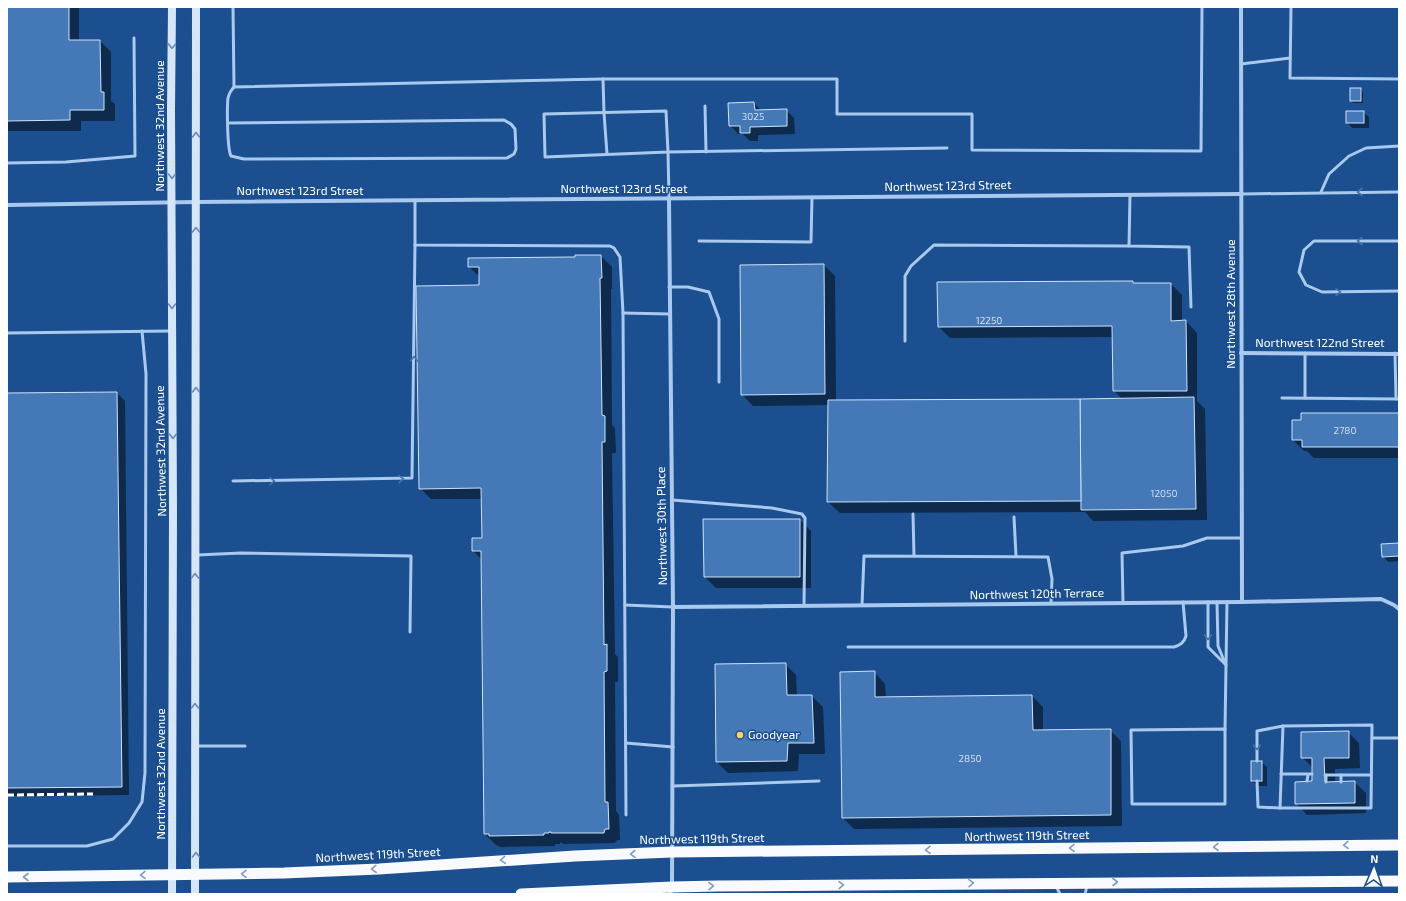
<svg xmlns="http://www.w3.org/2000/svg" width="1406" height="901" font-family="'Exo 2',sans-serif">
<rect width="100%" height="100%" fill="#1b4f8f"/>
<g fill="#0007">
<path d="M7 7H79V41H100L111 52V101L115 104V121H81V131H7Z"/>
<path d="M1361 89 1363 92V103H1353L1351 100Z"/>
<path d="M754 103 762 111 786 110 794 118 795 134 758 135V141H750L743 134H738L730 125Z"/>
<path d="M1363 112 1369 117V128H1352L1347 122Z"/>
<path d="M601 256 612 267V289H611L612 425 615 428 616 453H612L615 654 618 657V682H615L616 811 619 815 620 840H617L615 843 563 844 561 842 560 843V844H555V846L501 847 496 845 485 834 482 560 473 551 483 539 482 499H431L420 488 480 286V277L469 267Z"/>
<path d="M824 265 835 276 836 401 1122 399 1114 391 1113 337 950 338 939 327 1133 282 1135 284H1171L1182 295V321H1186L1197 333V401L1205 409 1207 520 1093 521 1085 512 840 513 828 502 829 405 753 406 742 394 741 266Z"/>
<path d="M117 393 125 401 129 795 7 796V394Z"/>
<path d="M1399 414V458H1314L1307 451H1304L1293 440Z"/>
<path d="M800 520 811 531V588H716L705 577Z"/>
<path d="M1399 544V561L1388 562 1383 556Z"/>
<path d="M785 664 796 675 797 696H812L823 707 825 754H799L798 771 728 773 717 762 716 665Z"/>
<path d="M874 672 885 684 886 698 1032 696 1043 707V731L1110 730 1121 741 1122 826 854 829 843 818Z"/>
<path d="M1348 732 1359 743 1360 768 1335 769V783L1354 782 1366 793V813L1307 815 1296 803 1313 782V768L1302 757Z"/>
<path d="M1261 762 1267 767V786H1258L1252 781Z"/>
</g>
<g fill="#4478b7" stroke="#cfe3fa">
<path d="M7 7H69V40H100L101 92H104V110H70V120L7 121Z"/>
<rect x="1350" y="88" width="11" height="13"/>
<path d="M754 102 755 110 787 109V126L750 127V133H740V126H729L728 103Z"/>
<rect x="1346" y="111" width="18" height="12"/>
<path d="M575 255H601L602 278H600L602 415 605 416V442H602L604 645 607 644V671L604 672 605 802H608L609 829H605L604 833H551V832H549V833H544V835L489 836V834H484L481 551H472V538H482L481 488 419 489 416 286 479 285V267H468V258L575 257Z"/>
<path d="M824 264 825 394 741 395 740 265Z"/>
<path d="M1133 281V283H1171V321L1186 320 1187 391H1113L1112 326 938 327 937 282Z"/>
<path d="M117 392 122 787 7 788V393Z"/>
<path d="M1194 397 1196 509 1081 510 1080 399Z"/>
<path d="M1080 399 1081 501 827 502 828 400Z"/>
<path d="M1301 413H1399V447H1302V440H1292V420H1301Z"/>
<path d="M703 519H800V577H704Z"/>
<path d="M1399 543V556L1382 557 1381 544Z"/>
<path d="M786 663 787 695H812L814 743H788L787 761 716 762 715 664Z"/>
<path d="M875 671V697L1032 695 1033 730 1111 729V815L842 818 840 672Z"/>
<path d="M1349 731V758H1324L1325 782 1355 781V803L1295 804V782L1312 781V758H1301V732Z"/>
<rect x="1251" y="761" width="11" height="20"/>
</g>
<g fill="none" stroke-linecap="round" stroke-linejoin="round">
<g stroke="#a9c9ee" stroke-width="3">
<path d="M233 7 234 87 603 79H837V114H972V150L1201 151 1202 7"/>
<path d="M1291 7 1290 78 1399 79"/>
<path d="M1241 64 1290 58"/>
<path d="M603 79 604 113 607 154"/>
<path d="M705 106 706 152"/>
<path d="M666 111 668 152 545 157 544 114Z"/>
<path d="M228 123 504 120 511 124 515 129 516 149 514 154 507 158 244 159 231 156C227 148 227 107 228 98 229 94 231 90 234 87"/>
<path d="M7 163 66 162 135 156 134 38"/>
<path d="M1321 192 1329 174 1349 156 1366 148 1399 146"/>
<path d="M1242 194 1399 192"/>
<path d="M1130 195 1129 246 1189 247 1191 307"/>
<path d="M669 199 668 152 947 148"/>
<path d="M415 200V245L610 246 614 248 620 257 623 313 626 815"/>
<path d="M699 241 811 242 812 197"/>
<path d="M1399 241H1314L1304 250 1299 272 1306 285 1322 292 1399 291"/>
<path d="M669 287H688L709 292 719 319V382"/>
<path d="M623 313 670 314"/>
<path d="M7 333 171 331"/>
<path d="M905 341V276L911 266 934 245 1129 246"/>
<path d="M1305 353V398"/>
<path d="M1395 353 1396 399"/>
<path d="M1282 398 1399 399"/>
<path d="M233 481 412 478 415 245"/>
<path d="M672 500 772 508 802 514 805 518 804 605"/>
<path d="M913 514 914 556"/>
<path d="M1014 517 1016 556"/>
<path d="M197 555 241 553 411 556 410 632"/>
<path d="M1208 602V647L1226 665"/>
<path d="M1217 602 1218 646 1225 663"/>
<path d="M1123 603 1122 553 1183 546 1207 538H1241"/>
<path d="M625 605 673 607"/>
<path d="M862 605 864 556 1048 557 1052 579 1051 603"/>
<path d="M848 647H1174C1180 645 1184 643 1186 636L1183 602"/>
<path d="M1372 725 1371 808H1280L1283 726Z"/>
<path d="M1225 729V804H1132L1131 730Z"/>
<path d="M1225 729 1227 602"/>
<path d="M1372 738H1399"/>
<path d="M626 743 673 747"/>
<path d="M196 746H245"/>
<path d="M1257 761V731L1283 726"/>
<path d="M1281 774H1312"/>
<path d="M1325 775H1371"/>
<path d="M1326 775V782"/>
<path d="M1341 775V782"/>
<path d="M1257 781 1258 807 1280 808"/>
<path d="M1307 781 1308 775"/>
<path d="M673 786 819 781"/>
<path d="M7 846H87L113 839 129 823 142 802 145 773 146 374 142 331"/>
<path d="M1056 886 1060 894"/>
<path d="M1085 894 1087 886"/>
</g>
<g stroke="#a9c9ee" stroke-width="4">
<path d="M1241 7 1242 602"/>
<path d="M669 199 673 607 672 887 670 894"/>
<path d="M7 205 196 202 1242 194"/>
<path d="M1241 353 1399 354"/>
<path d="M673 607 1242 602 1381 599 1394 605 1399 609"/>
</g>
<g stroke="#d6e6fa" stroke-width="8">
<path d="M172 894 173 508 171 110 172 7"/>
<path d="M195 894 196 7"/>
</g>
<g stroke="#f8faff" stroke-width="11">
<path d="M7 877 284 873 379 869 575 856 672 852 1399 845"/>
<path d="M521 894 672 887 718 886 1399 881"/>
</g>
<path stroke="#fff" stroke-width="3" stroke-dasharray="7 3" stroke-linecap="butt" d="M7 795 93 794"/>
</g>
<defs><path id="oneway-chevron" d="M-2-3.5L2.5 0L-2 3.5" fill="none" stroke-width="1.6" stroke-linecap="round" stroke-linejoin="round"/></defs>
<g stroke="#668bba">
<use href="#oneway-chevron" transform="translate(172 46) rotate(91)"/>
<use href="#oneway-chevron" transform="translate(196 135) rotate(-90)"/>
<use href="#oneway-chevron" transform="translate(172 176) rotate(90)"/>
<use href="#oneway-chevron" transform="translate(196 230) rotate(-90)"/>
<use href="#oneway-chevron" transform="translate(172 306) rotate(90)"/>
<use href="#oneway-chevron" transform="translate(196 390) rotate(-90)"/>
<use href="#oneway-chevron" transform="translate(173 436) rotate(89)"/>
<use href="#oneway-chevron" transform="translate(195 576) rotate(-90)"/>
<use href="#oneway-chevron" transform="translate(195 706) rotate(-90)"/>
<use href="#oneway-chevron" transform="translate(196 855) rotate(-90)"/>
</g>
<g stroke="#4674ac">
<use href="#oneway-chevron" transform="translate(1360 192) rotate(180)"/>
<use href="#oneway-chevron" transform="translate(1360 241) rotate(180)"/>
<use href="#oneway-chevron" transform="translate(1338 292) rotate(-1)"/>
<use href="#oneway-chevron" transform="translate(414 359) rotate(-89)"/>
<use href="#oneway-chevron" transform="translate(401 479) rotate(-1)"/>
<use href="#oneway-chevron" transform="translate(272 481) rotate(-1)"/>
<use href="#oneway-chevron" transform="translate(1208 637) rotate(90)"/>
<use href="#oneway-chevron" transform="translate(1257 747) rotate(90)"/>
</g>
<g stroke="#7e9cc1">
<use href="#oneway-chevron" transform="translate(1346 845) rotate(179)"/>
<use href="#oneway-chevron" transform="translate(1216 847) rotate(179)"/>
<use href="#oneway-chevron" transform="translate(1072 848) rotate(179)"/>
<use href="#oneway-chevron" transform="translate(928 850) rotate(179)"/>
<use href="#oneway-chevron" transform="translate(633 854) rotate(178)"/>
<use href="#oneway-chevron" transform="translate(503 860) rotate(176)"/>
<use href="#oneway-chevron" transform="translate(374 869) rotate(177)"/>
<use href="#oneway-chevron" transform="translate(244 874) rotate(179)"/>
<use href="#oneway-chevron" transform="translate(143 875) rotate(179)"/>
<use href="#oneway-chevron" transform="translate(26 877) rotate(180)"/>
<use href="#oneway-chevron" transform="translate(1115 882)"/>
<use href="#oneway-chevron" transform="translate(971 883) rotate(-1)"/>
<use href="#oneway-chevron" transform="translate(841 885) rotate(-1)"/>
<use href="#oneway-chevron" transform="translate(711 886) rotate(-1)"/>
</g>
<circle fill="#ffd166" stroke="#1b4f8f" stroke-width="1.5" cx="740" cy="735" r="4"/>
<g text-anchor="middle" stroke-width="3" stroke-linejoin="round" paint-order="stroke">
<g font-size="10" fill="#d0dded">
<text x="753" y="120">3025</text>
<text x="989" y="324">12250</text>
<text x="1345" y="434">2780</text>
<text x="1164" y="497">12050</text>
<text x="970" y="762">2850</text>
</g>
<g font-size="12" fill="#fff" stroke="#1b4f8f">
<text transform="translate(160 126) rotate(-90)" y="4">Northwest 32nd Avenue</text>
<text transform="translate(948 186) rotate(-1)" y="4">Northwest 123rd Street</text>
<text x="624" y="193">Northwest 123rd Street</text>
<text x="300" y="195">Northwest 123rd Street</text>
<text transform="translate(1231 304) rotate(-90)" y="4">Northwest 28th Avenue</text>
<text x="1320" y="347">Northwest 122nd Street</text>
<text transform="translate(161 451) rotate(-91)" y="4">Northwest 32nd Avenue</text>
<text transform="translate(662 526) rotate(-91)" y="4">Northwest 30th Place</text>
<text transform="translate(1037 594) rotate(-1)" y="4">Northwest 120th Terrace</text>
<text transform="translate(161 774) rotate(-90)" y="4">Northwest 32nd Avenue</text>
<text transform="translate(1027 836) rotate(-1)" y="4">Northwest 119th Street</text>
<text transform="translate(702 839) rotate(-1)" y="4">Northwest 119th Street</text>
<text transform="translate(378 855) rotate(-3)" y="4">Northwest 119th Street</text>
</g>
<g font-size="12" fill="#fff" stroke="#1b4f8f" text-anchor="start">
<text x="748" y="739">Goodyear</text>
</g>
</g>
<rect width="1406" height="901" fill="none" stroke="#ffffff" stroke-width="16"/>
<g transform="translate(1374 869) rotate(2)" stroke="#1b4f8f" stroke-width="3" paint-order="stroke">
<path d="M0-3L7 15L0 10L-7 15Z" fill="#ffffff"/>
<text y="-6" font-size="11" font-weight="bold" text-anchor="middle" fill="#ffffff">N</text>
</g>
</svg>
